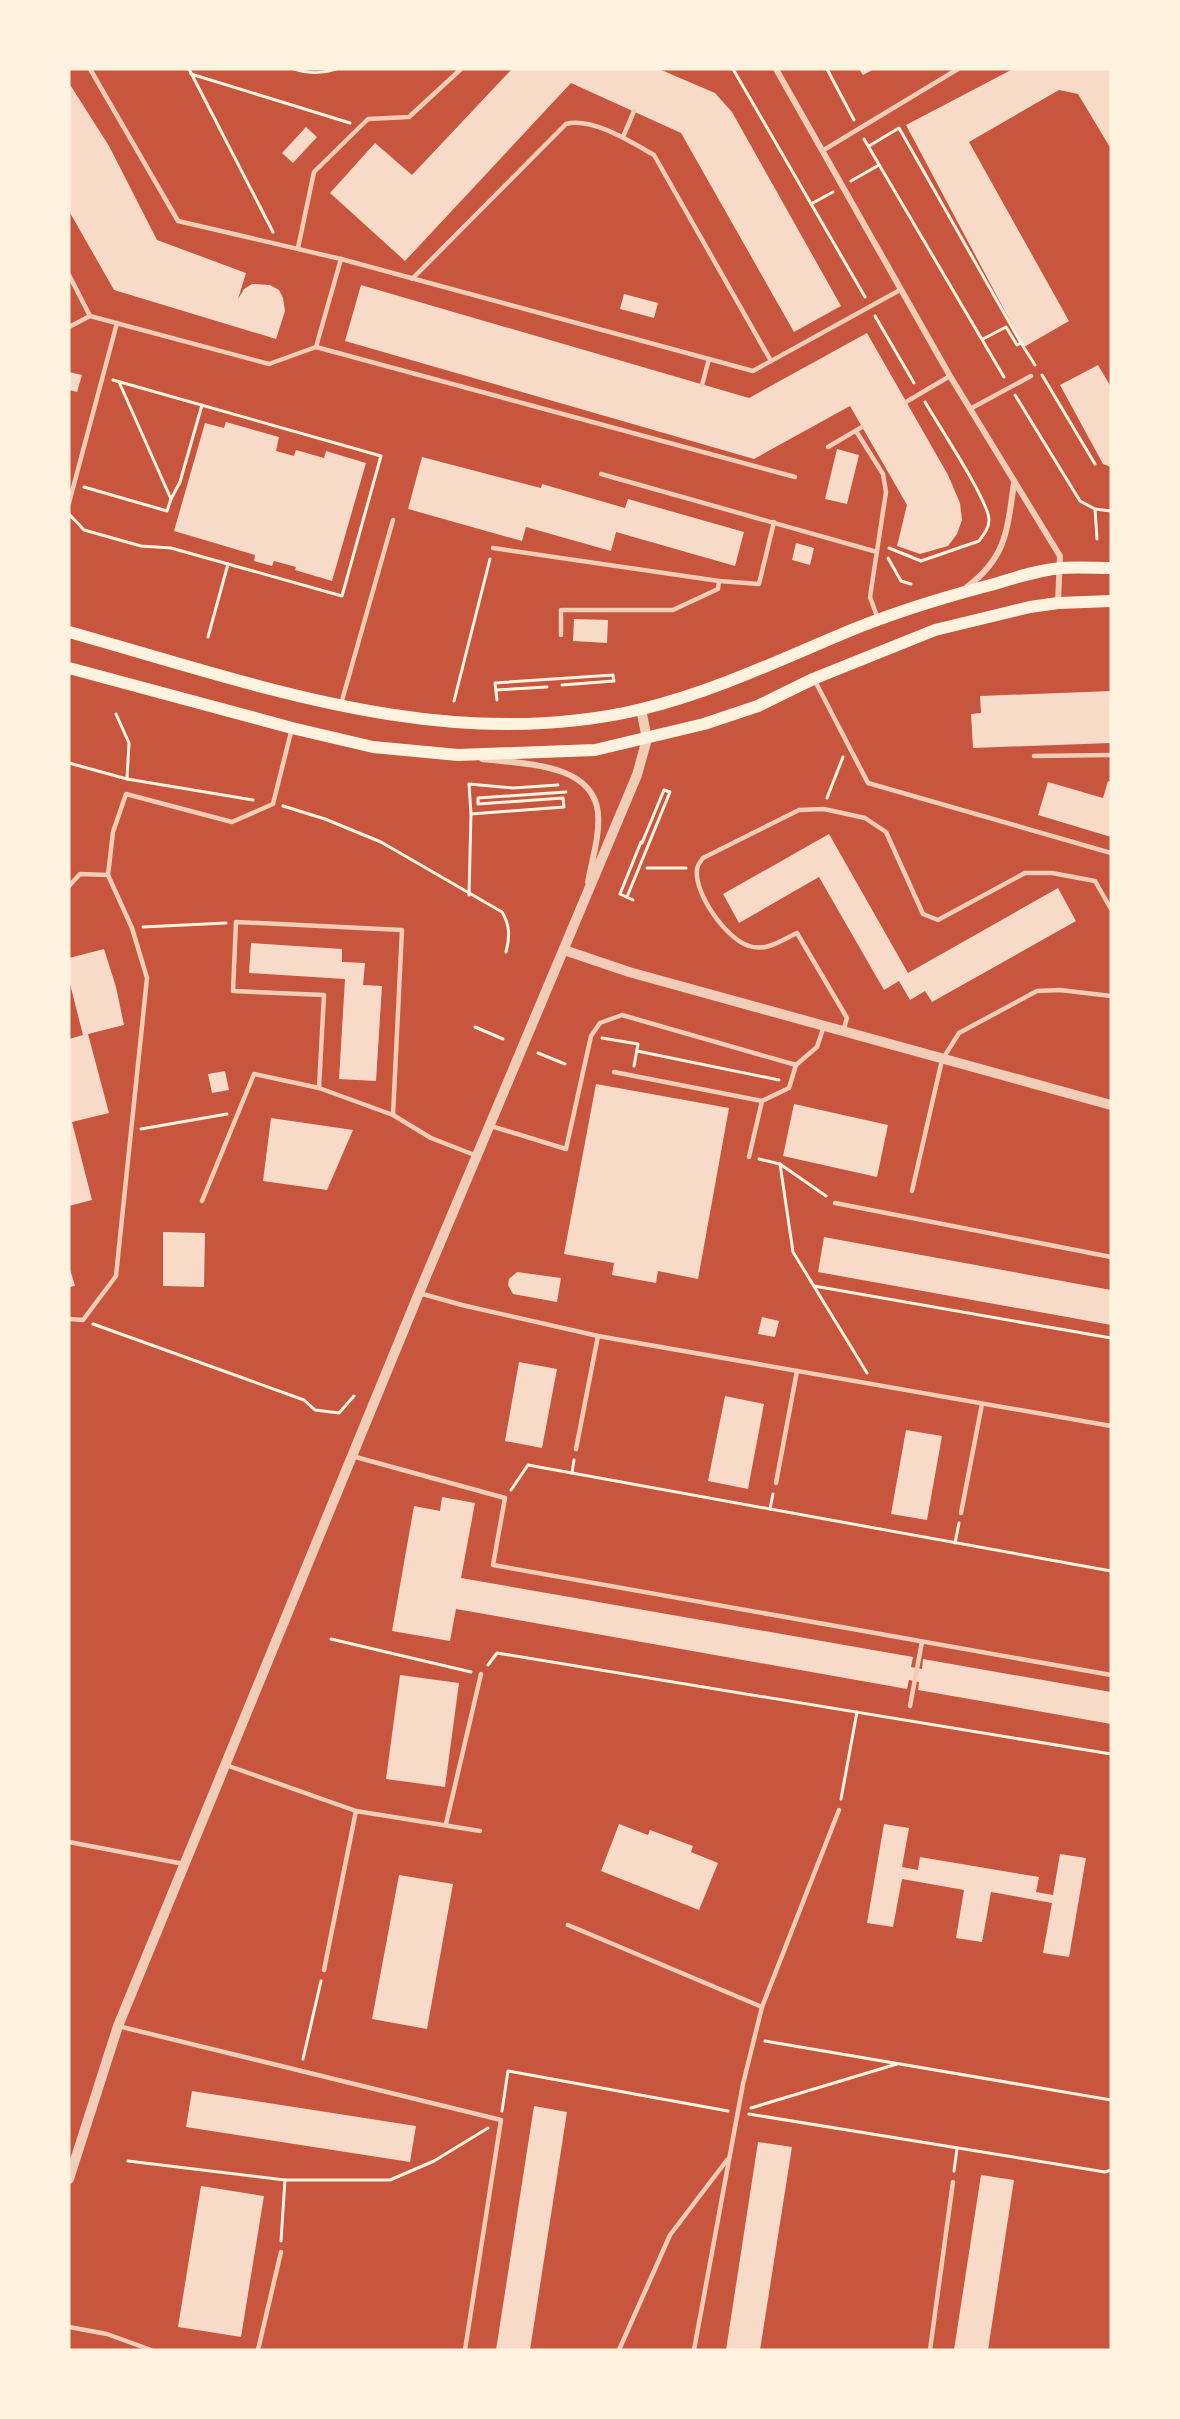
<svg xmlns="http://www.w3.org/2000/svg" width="1180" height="2419" font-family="Overpass,sans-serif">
<rect width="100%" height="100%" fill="#c8553d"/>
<g fill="#f7dbc8">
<path d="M512 69H659L715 93 732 112 841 306 794 332 681 133 571 83 405 261 330 193 375 143 412 175Z"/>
<path d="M859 69H874L863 75Z"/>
<path d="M1013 69H1111V149L1078 94 1059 90 969 142 1069 321 1024 347 906 125Z"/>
<path d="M69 83 109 146 157 240 246 273 238 299 244 289 252 284 270 285 279 290 283 298 285 311 276 339 114 290 69 211Z"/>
<path d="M306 127 317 137 293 163 282 153Z"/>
<path d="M361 285 749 398 867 333 948 475 960 503 962 520 957 534 948 546 920 554 897 546 907 505 850 406 754 459 345 341Z"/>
<path d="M624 294 658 303 654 318 620 309Z"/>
<path d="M1098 365 1111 387V467L1103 464 1060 385Z"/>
<path d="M69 372 82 375 77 392 69 390Z"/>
<path d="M226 422 279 437 276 451 294 456 296 450 324 458 326 451 366 463 332 581 295 570 296 567 274 561 272 566 254 561 255 555 174 531 205 423 224 428Z"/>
<path d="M837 449 859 455 847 504 825 499Z"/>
<path d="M422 457 541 488 542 484 625 508 628 499 744 532 735 566 616 532 611 551 526 527 522 541 408 509Z"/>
<path d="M796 543 814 548 810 565 792 560Z"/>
<path d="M574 619 608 620 607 643 573 641Z"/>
<path d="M1111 691V743L973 748 971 714 981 713 980 696Z"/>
<path d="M1108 781 1111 782V837L1038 815 1048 782 1103 798Z"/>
<path d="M829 834 908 973 1058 888 1076 921 932 1002 925 991 910 1000 899 981 884 990 819 877 739 923 723 894Z"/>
<path d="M251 943 342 949V962L365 963 363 985 382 986 376 1081 339 1079 345 979 249 973Z"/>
<path d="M104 949 116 987 124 1025 88 1034 109 1113 72 1122 92 1200 69 1206V1039L83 1035 69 980V958Z"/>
<path d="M225 1071 229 1090 212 1093 208 1074Z"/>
<path d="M596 1084 729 1108 698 1279 658 1271 656 1283 612 1275 614 1263 564 1254Z"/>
<path d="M794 1104 888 1125 877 1177 783 1156Z"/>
<path d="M271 1118 353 1130 327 1190 263 1181Z"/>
<path d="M163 1232 205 1233 204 1287 163 1286Z"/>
<path d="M824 1237 1111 1290V1325L818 1272Z"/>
<path d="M69 1266 75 1286 69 1287Z"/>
<path d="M517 1272 561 1278 557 1302 513 1294 508 1285 509 1279Z"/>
<path d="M762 1317 779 1321 775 1337 758 1334Z"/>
<path d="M519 1362 557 1369 542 1448 505 1441Z"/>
<path d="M725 1396 764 1404 748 1489 708 1481Z"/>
<path d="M906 1430 942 1436 927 1520 891 1514Z"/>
<path d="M442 1497 475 1503 461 1578 913 1657 911 1667 922 1669 923 1659 1111 1692V1724L918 1690 919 1682 909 1680 907 1689 456 1609 450 1641 392 1631 414 1506 440 1511Z"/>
<path d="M400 1675 459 1683 445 1787 386 1779Z"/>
<path d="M619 1824 648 1835 650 1830 693 1846 691 1852 718 1863 699 1910 601 1871Z"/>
<path d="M884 1824 909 1828 902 1867 918 1870 920 1857 1039 1877 1036 1892 1053 1895 1060 1854 1086 1858 1069 1957 1043 1953 1052 1903 991 1892 982 1942 956 1938 964 1890 902 1879 893 1927 867 1923Z"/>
<path d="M399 1875 453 1884 427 2029 372 2019Z"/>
<path d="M192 2091 416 2126 410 2162 186 2127Z"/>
<path d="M534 2106 567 2112 530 2350H496Z"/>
<path d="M758 2142 792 2147 760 2350H726Z"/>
<path d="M981 2175 1014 2180 988 2350H954Z"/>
<path d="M201 2186 264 2196 241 2337 178 2327Z"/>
</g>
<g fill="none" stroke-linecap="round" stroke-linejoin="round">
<g stroke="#fff3e0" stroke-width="3">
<path d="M189 69 273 232"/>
<path d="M294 69C309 74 321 74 336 69"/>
<path d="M733 69 865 297"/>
<path d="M827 69 854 120"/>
<path d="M191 74 350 123"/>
<path d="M864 139 1004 377"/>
<path d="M869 146 899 128 1021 343 1035 365"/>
<path d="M851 181 879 165"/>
<path d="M811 204 833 192"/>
<path d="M875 316 914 383"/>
<path d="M983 339 1006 327 1017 345 1021 343"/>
<path d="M1042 375 1095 464"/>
<path d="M1015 395 1080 501 1095 509 1111 511"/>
<path d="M84 487 167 511 171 499 119 382"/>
<path d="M171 499 180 482 202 405"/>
<path d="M1095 509 1097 539"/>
<path d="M69 514 84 530 141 546 171 548 342 596 381 456 113 380"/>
<path d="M889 548 921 561 979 541C984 534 989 528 989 520 989 501 937 423 925 402"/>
<path d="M888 558 901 581 911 584"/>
<path d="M208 637 228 564"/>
<path d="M496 690 547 687"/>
<path d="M497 700 495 683 613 675 614 681 562 685"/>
<path d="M454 701 490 559"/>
<path d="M116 714 129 743 127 779"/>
<path d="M69 763 127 779 253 800"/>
<path d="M558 785 513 788 469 784 471 814 564 807 563 798 478 804V798L566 792"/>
<path d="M827 798 843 757"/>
<path d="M283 806 325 819 381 842 502 912C510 925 510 937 506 952"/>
<path d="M647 868H686"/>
<path d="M469 895 471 814"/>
<path d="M627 897 670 792 664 790 642 843"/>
<path d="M633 900 620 894 641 842"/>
<path d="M143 927 226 923"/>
<path d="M475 1027 503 1039"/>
<path d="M602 1038 638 1044 634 1066"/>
<path d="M637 1051 779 1080"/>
<path d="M538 1053 565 1064"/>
<path d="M141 1129 227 1114"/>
<path d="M759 1159 780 1164 826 1196"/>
<path d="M780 1164 793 1252 867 1373"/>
<path d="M814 1286 1111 1338"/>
<path d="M93 1324 304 1400 315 1410 339 1413 354 1396"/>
<path d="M572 1473 574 1460"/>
<path d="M511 1490 528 1465 1111 1571"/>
<path d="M770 1509 773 1494"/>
<path d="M955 1543 959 1523"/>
<path d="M331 1639 471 1672"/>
<path d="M488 1665 497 1653 1111 1754"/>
<path d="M841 1799 857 1712"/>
<path d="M765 2041 1111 2100"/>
<path d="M303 2059 321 1981"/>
<path d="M751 2108 897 2064"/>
<path d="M502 2111 508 2071 728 2111"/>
<path d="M749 2114 1105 2172 1111 2170"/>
<path d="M128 2161 285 2180 281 2241"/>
<path d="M954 2171 957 2149"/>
<path d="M285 2180H390L434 2161 488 2128"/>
</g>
<g stroke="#f1ccb7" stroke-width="4.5">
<path d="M90 69 178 221 341 259 316 347"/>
<path d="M623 137 634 111"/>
<path d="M822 151 958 69"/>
<path d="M298 248 314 172 368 119 409 117 461 69"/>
<path d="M341 259 753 371 900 290"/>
<path d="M69 275 90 316"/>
<path d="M412 279 566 124C592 117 631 142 654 155L771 361"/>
<path d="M69 327 90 316 269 364 316 347 795 477"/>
<path d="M702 385 709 359"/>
<path d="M906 402 950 376"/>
<path d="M970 409 1031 376"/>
<path d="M856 431 883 474 886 492 870 597 878 619"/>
<path d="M828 447 862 427"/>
<path d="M601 474 877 552"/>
<path d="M69 503 117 323"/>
<path d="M493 548 719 581 759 584 774 522"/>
<path d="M561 635V610H673L718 589 719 581"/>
<path d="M815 681 868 783 1111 853"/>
<path d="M341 704 393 520"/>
<path d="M1034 756 1111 755"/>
<path d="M69 886 80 874 108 875 113 832 126 794 232 822 273 804 292 728"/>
<path d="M843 1032 847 1018 797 933C782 940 766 952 749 946 726 939 694 893 697 870 697 865 701 861 703 858L799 810 824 809 865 818 886 832 923 914 938 920 1025 873H1052L1095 881 1111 909"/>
<path d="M614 1072 762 1101"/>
<path d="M319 1088 324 995 233 991 236 922 402 930 393 1115"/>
<path d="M491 1126 566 1149 591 1036 600 1023 622 1015 796 1065"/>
<path d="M749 1157 762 1101 789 1088 796 1065 817 1047 824 1026"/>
<path d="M912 1191 942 1060 959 1033 1037 991 1060 990 1111 996"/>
<path d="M202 1201 254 1074 319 1088 393 1115 431 1138 477 1156"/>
<path d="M835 1203 1111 1257"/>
<path d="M419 1293 462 1305 598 1336 1111 1426"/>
<path d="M69 1319 83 1320 116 1276 147 978 132 928 108 875"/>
<path d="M576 1449 598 1336"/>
<path d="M352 1456 505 1498 493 1565 1111 1675"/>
<path d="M776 1483 797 1371"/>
<path d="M961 1513 982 1404"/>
<path d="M910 1706 922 1642"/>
<path d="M226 1765 356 1811 480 1831"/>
<path d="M446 1824 481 1674"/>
<path d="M69 1842 184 1864"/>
<path d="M568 1925 762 2007"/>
<path d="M324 1970 356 1811"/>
<path d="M118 2026 501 2120 465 2350"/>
<path d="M69 2327 107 2334 151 2350"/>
<path d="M258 2350 281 2252"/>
<path d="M619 2350 670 2235 727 2160"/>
<path d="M694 2350 743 2084 762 2007 839 1810"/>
<path d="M930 2350 953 2182"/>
</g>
<g stroke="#f1ccb7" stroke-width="6">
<path d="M776 69 950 376 1060 556 1058 603"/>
<path d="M967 587C1007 557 1007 530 1014 483"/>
<path d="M482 759C520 764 593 762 598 813 600 835 592 860 588 882"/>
</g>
<g stroke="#f1ccb7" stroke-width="10">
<path d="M564 950 629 972 1111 1105"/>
<path d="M69 2179 118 2026 419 1293 637 775 647 739 641 709"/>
</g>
<g stroke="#fff3e0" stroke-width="12">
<path d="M69 632C255 684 446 756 642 709 713 692 782 659 849 631 893 613 938 599 983 587 1009 580 1036 570 1062 568 1078 567 1095 568 1111 568"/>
<path d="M69 668 292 728 373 747 458 755 595 750 704 724 758 706 813 679 935 630 1030 607 1058 603 1111 601"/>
</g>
</g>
<rect width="1180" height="2419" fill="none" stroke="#fff3e0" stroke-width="141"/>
</svg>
